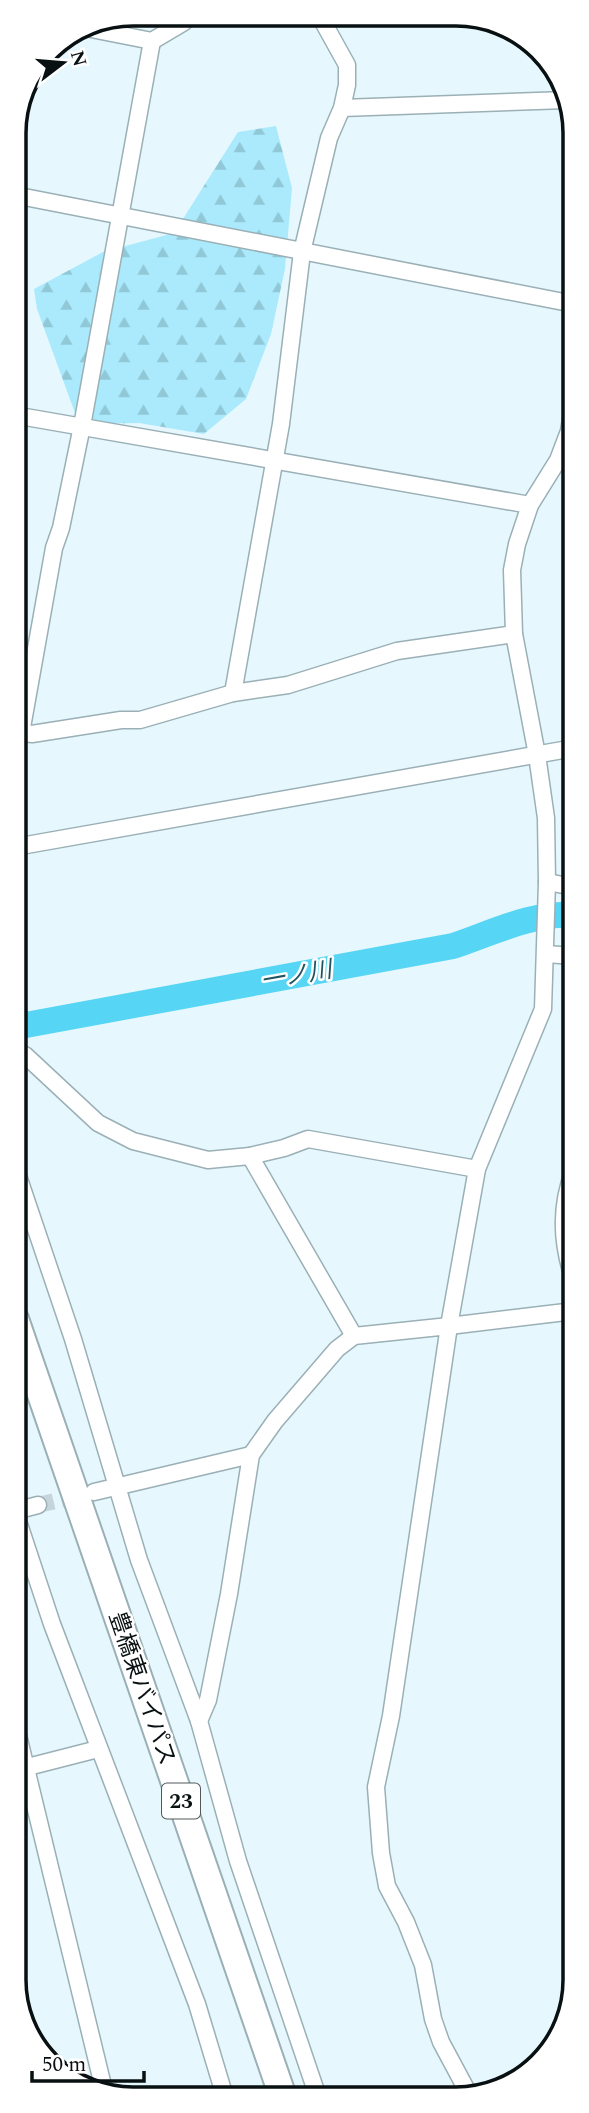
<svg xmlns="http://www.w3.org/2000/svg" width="589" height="2113" font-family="Spectral,'Noto Sans JP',serif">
<defs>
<pattern id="forest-firs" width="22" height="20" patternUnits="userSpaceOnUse" patternTransform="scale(1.75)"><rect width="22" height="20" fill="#aaeafc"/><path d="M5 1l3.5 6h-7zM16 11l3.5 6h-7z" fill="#91c8d7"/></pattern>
</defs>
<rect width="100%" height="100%" fill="#e6f8fe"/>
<path fill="url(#forest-firs)" d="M276 126 292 188 285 269 271 334 246 399 204 434 139 423 79 424 37 309 34 289 103 252 174 233 238 132Z"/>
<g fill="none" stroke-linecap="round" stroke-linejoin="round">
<path stroke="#57d5f4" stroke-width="26" d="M15 1027 453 946C492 933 533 912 574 915"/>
<path stroke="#c5d5db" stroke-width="16" stroke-dasharray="16 8" stroke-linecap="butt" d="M38 1505 81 1495"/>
<defs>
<g id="minor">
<path d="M81 27 152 41 184 22"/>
<path d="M342 108 566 100"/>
<path d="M14 195 574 304"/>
<path d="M574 403 569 431 558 460 530 505 517 544 512 570 514 634 537 755 546 818 547 882 543 1009 477 1169 449 1326 574 1311"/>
<path d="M14 415 530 505"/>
<path d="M233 693 281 424 302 252 329 138 342 108 347 85V65L322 20"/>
<path d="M15 732 32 734 121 720H140L233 693 288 685 397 651 514 634"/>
<path d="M21 733 54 548 61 528 82 426 152 41"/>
<path d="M15 847 574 748"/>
<path d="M547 882 574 887"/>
<path d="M546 954 574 956"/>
<path d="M15 1058 25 1055 98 1123 133 1141 208 1160 250 1156 284 1148 308 1139 477 1169"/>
<path d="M250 1156 354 1336"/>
<path d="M15 1167 73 1339 139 1560 199 1721 238 1861 318 2097"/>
<path d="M574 1170C560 1206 561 1243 574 1280"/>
<path d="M94 1492 251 1455"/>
<path d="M15 1511 38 1505"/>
<path d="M15 1512 52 1624 197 2004 225 2097"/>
<path d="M199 1721 208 1700 229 1594 251 1455 275 1421 337 1349 354 1336 449 1326 391 1716 376 1787 381 1853 387 1886 406 1922 423 1965 433 2019 441 2042 471 2098"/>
<path d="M15 1723 105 2094"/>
<path d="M16 1770 98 1749"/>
</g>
<path id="trunk" d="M15 1319 283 2097"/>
</defs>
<use href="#minor" stroke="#9ab0b6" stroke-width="19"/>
<use href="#trunk" stroke="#9ab0b6" stroke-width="30"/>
<use href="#minor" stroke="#fff" stroke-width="16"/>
<use href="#trunk" stroke="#fff" stroke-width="26"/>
</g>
<g text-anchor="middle" stroke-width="5" stroke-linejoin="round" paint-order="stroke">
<rect fill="#fff" stroke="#525859" stroke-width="2" x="162" y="1783.5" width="38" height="35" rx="5"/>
<g font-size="21" font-weight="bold" fill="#081012">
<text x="181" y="1808">23</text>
</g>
<g font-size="23" fill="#081012" stroke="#fff">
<text transform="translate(143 1688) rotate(71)" y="8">豊橋東バイパス</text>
</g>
<g font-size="24" font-style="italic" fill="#1f5461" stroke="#fff">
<text transform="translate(296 975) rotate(-10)" y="8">一ノ川</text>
</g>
</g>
<path d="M0 0H589V2113H0ZM133 26H456A107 107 0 0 1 563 133V1980A107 107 0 0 1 456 2087H133A107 107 0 0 1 26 1980V133A107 107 0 0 1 133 26Z" fill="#fff" fill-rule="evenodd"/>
<path fill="none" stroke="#081012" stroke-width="3.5" d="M133 26H456A107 107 0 0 1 563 133V1980A107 107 0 0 1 456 2087H133A107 107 0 0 1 26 1980V133A107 107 0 0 1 133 26Z"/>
<g transform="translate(63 63) rotate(74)" stroke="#ffffff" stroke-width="5" paint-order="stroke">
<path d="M0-5L12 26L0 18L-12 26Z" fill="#081012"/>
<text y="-10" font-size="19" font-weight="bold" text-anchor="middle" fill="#081012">N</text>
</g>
<path d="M32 2071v10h112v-10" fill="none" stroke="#081012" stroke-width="3.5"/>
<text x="42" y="2071" font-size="21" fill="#081012" stroke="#ffffff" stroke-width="5" paint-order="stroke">50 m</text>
</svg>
